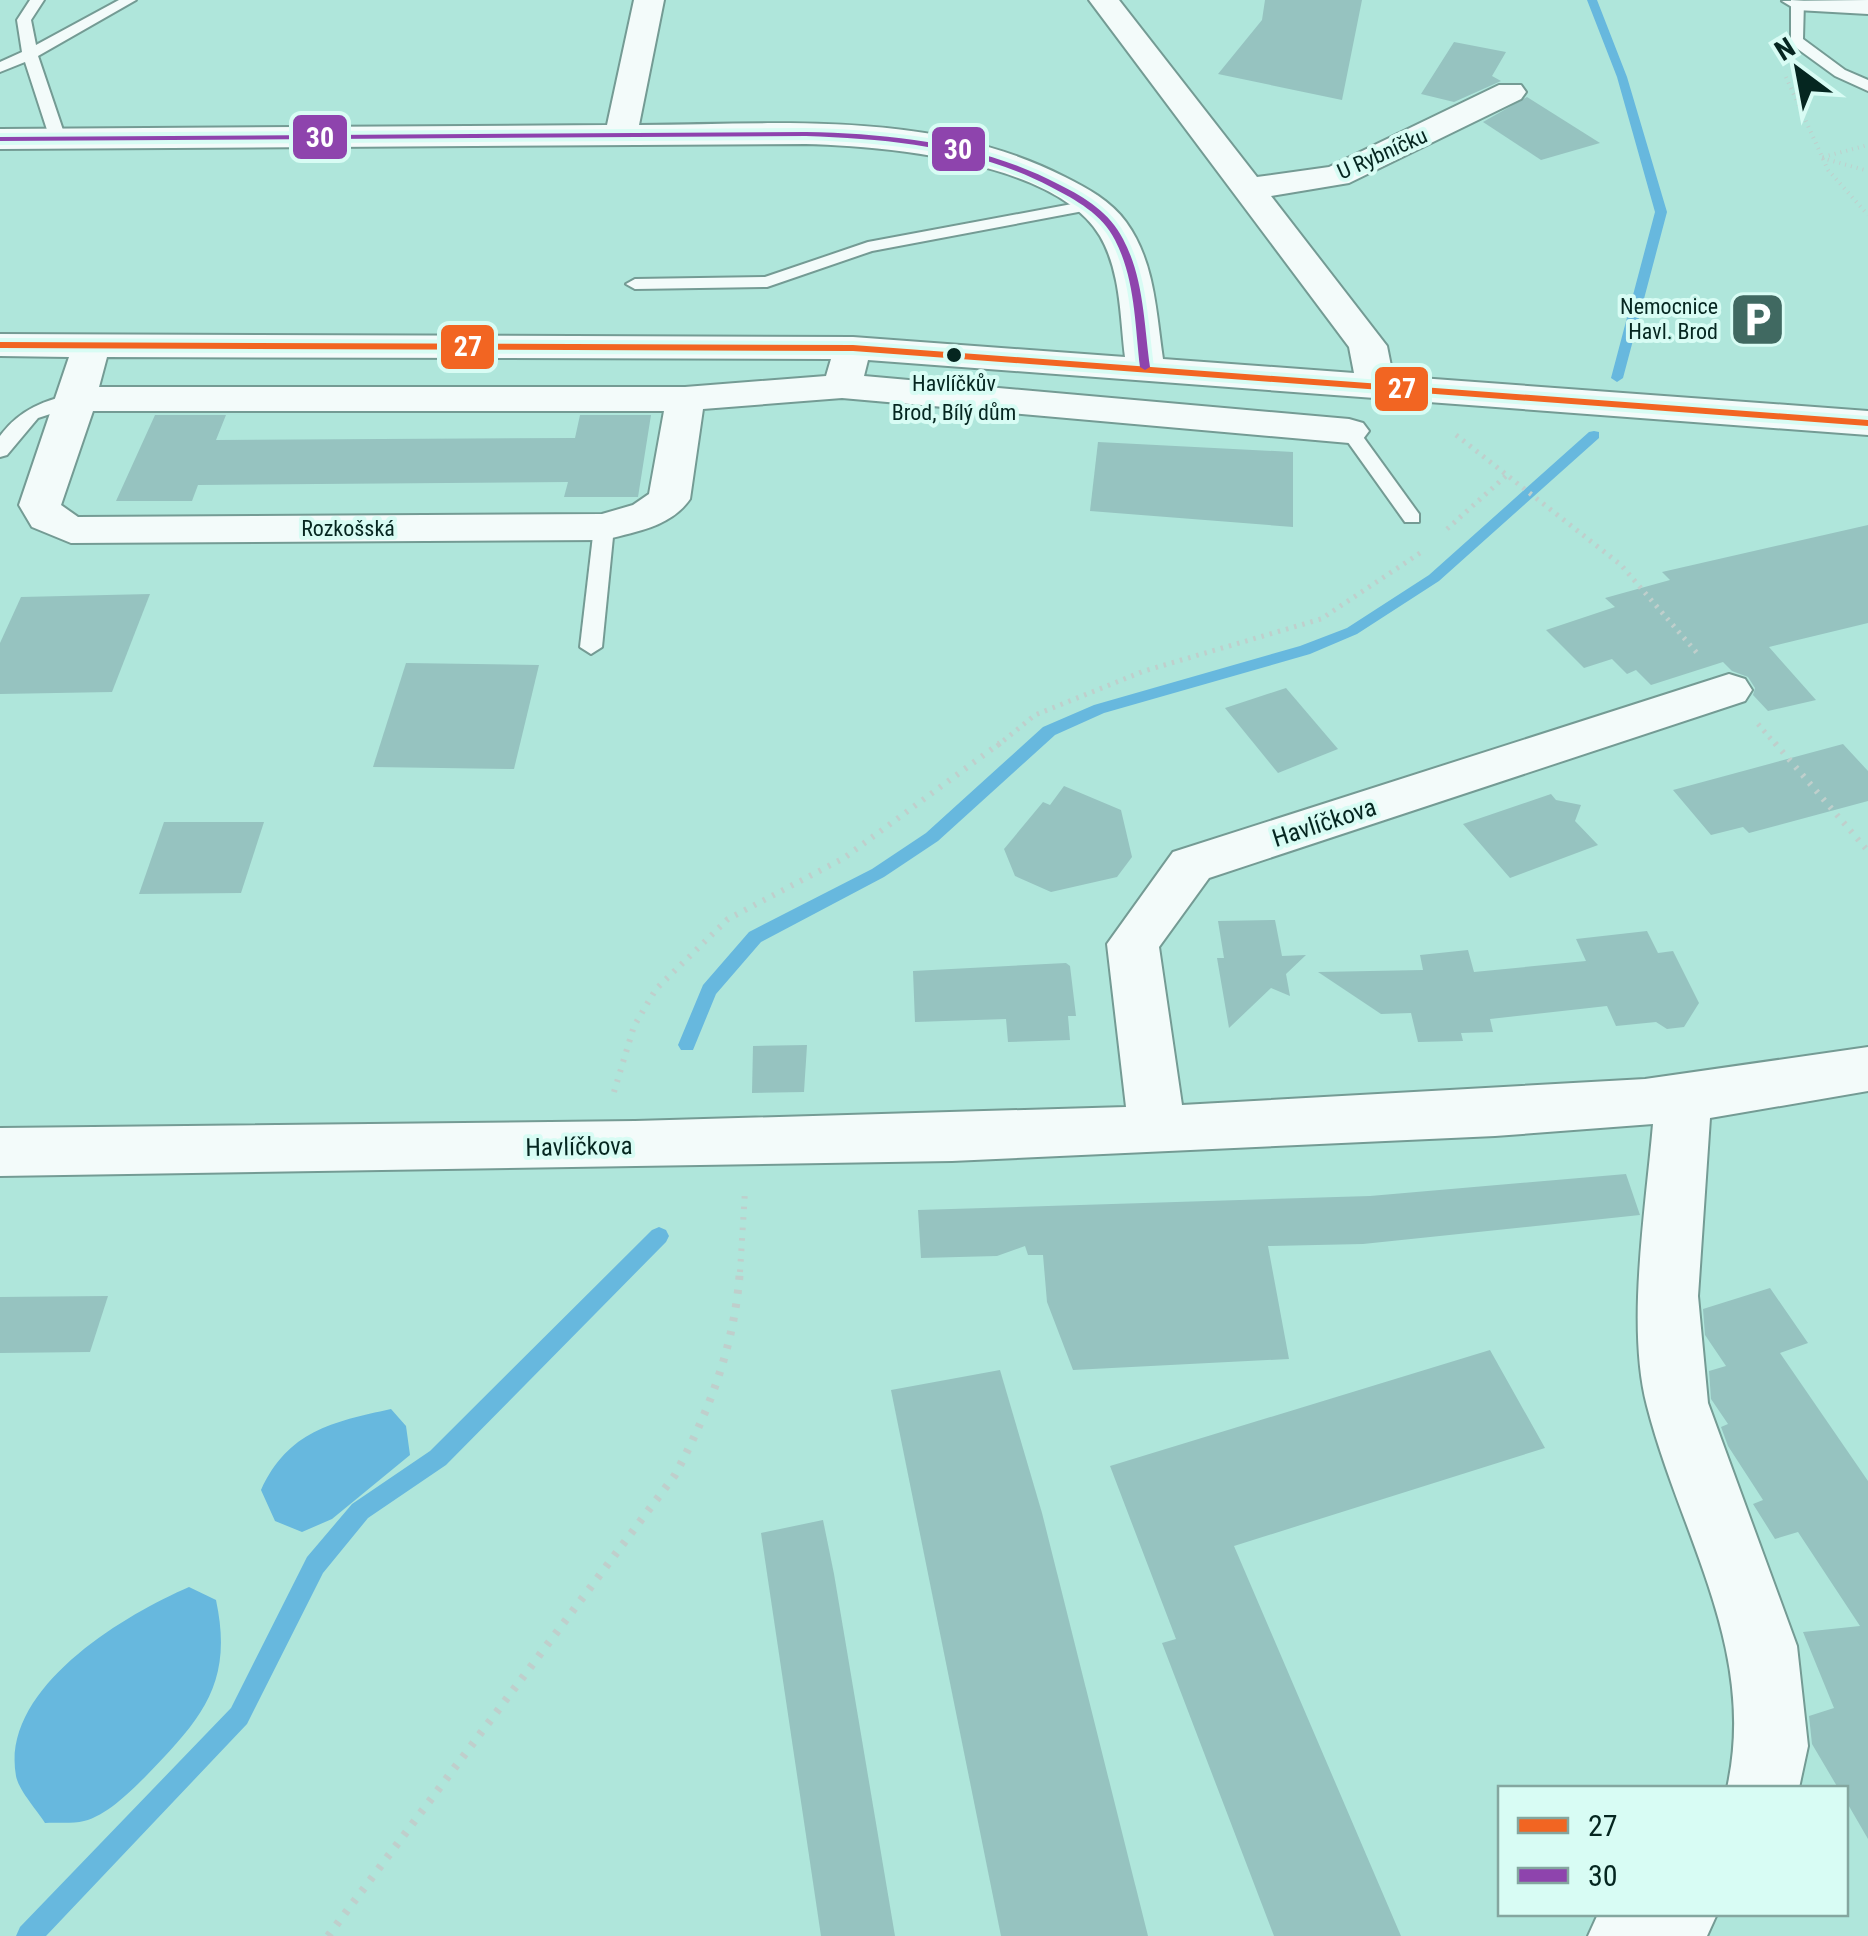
<svg xmlns="http://www.w3.org/2000/svg" width="1868" height="1936" font-family="'Roboto Condensed',sans-serif">
<rect width="100%" height="100%" fill="#afe6db"/>
<g fill="#67b8de">
<path d="M391 1409 406 1426 410 1455 332 1519 302 1532 275 1521 261 1490C288 1431 332 1422 391 1409Z"/>
<path d="M189 1587 216 1600C234 1684 201 1719 146 1776 130 1792 106 1816 84 1821 72 1824 57 1822 45 1823 37 1810 19 1791 16 1776 0 1689 122 1616 189 1587Z"/>
</g>
<g fill="none" stroke-linecap="round" stroke-linejoin="round">
<g fill="#67b8de" fill-rule="evenodd">
<path d="M1587 0H1597L1627 77 1667 212 1623 378 1617 382 1611 378 1655 212 1617 77Z"/>
<path d="M1594 431 1599 432V438L1439 581 1357 634 1310 654 1104 713 1055 735 938 841 884 877 761 942 716 994 693 1050H681L678 1045 703 985 749 932 872 869 926 833 1043 727 1094 705 1300 646 1347 628 1429 575 1589 432Z"/>
<path d="M659 1227 666 1230 669 1236 666 1242 446 1465 368 1518 323 1573 247 1724 46 1936H16L20 1927 231 1708 307 1557 352 1504 430 1451 652 1230Z"/>
</g>
</g>
<g fill="#96c3c0">
<path d="M1265 0H1362L1342 100 1218 74 1262 20Z"/>
<path d="M1454 42 1506 52 1492 76 1501 81 1454 102 1421 94Z"/>
<path d="M1527 97 1600 143 1541 160 1483 122Z"/>
<path d="M155 415H226L216 440 575 438 580 415H651L638 497H564L568 482 198 485 192 501H116Z"/>
<path d="M1098 442 1293 452V527L1090 511Z"/>
<path d="M1868 525V623L1769 647 1816 700 1768 711 1753 695 1755 688 1748 677 1732 671 1723 662 1651 685 1636 670 1627 674 1612 659 1584 668 1546 630 1615 607 1605 598 1670 580 1662 572Z"/>
<path d="M150 594 112 692 0 694V643L21 597Z"/>
<path d="M406 663 539 665 514 769 373 767Z"/>
<path d="M1286 688 1338 749 1278 773 1225 708Z"/>
<path d="M1843 744 1868 771V801L1749 833 1743 827 1711 835 1673 790Z"/>
<path d="M1064 786 1121 810 1132 857 1117 877 1051 892 1015 876 1004 849 1043 802 1050 805Z"/>
<path d="M1551 794 1556 800 1581 805 1575 821 1598 845 1510 878 1463 824Z"/>
<path d="M164 822H264L241 893 139 894Z"/>
<path d="M1275 920 1282 956 1306 955 1286 974 1290 996 1271 988 1229 1028 1217 958H1224L1218 921Z"/>
<path d="M1647 931 1658 953 1673 951 1699 1003 1684 1027 1667 1029 1656 1022 1616 1026 1607 1006 1490 1019 1493 1032 1461 1033 1463 1041 1418 1042 1411 1013 1381 1014 1318 972 1423 970 1420 955 1468 950 1474 972 1586 961 1576 939Z"/>
<path d="M1066 963 1070 966 1076 1016H1068L1070 1040 1008 1042 1006 1019 915 1022 913 971Z"/>
<path d="M807 1045 804 1092 752 1093 753 1046Z"/>
<path d="M1626 1174 1640 1215 1363 1244 1268 1246 1289 1359 1073 1370 1047 1302 1043 1255H1028L1025 1246 997 1256 921 1258 918 1210 1370 1196Z"/>
<path d="M1770 1288 1808 1343 1780 1353 1868 1481V1839L1846 1801V1788H1838L1812 1744 1809 1716 1834 1708 1803 1632 1860 1626 1798 1532 1775 1539 1753 1504 1763 1500 1728 1446 1721 1427 1728 1424 1711 1399 1709 1371 1726 1366 1705 1335 1703 1309Z"/>
<path d="M108 1296 90 1352 0 1353V1297Z"/>
<path d="M1490 1350 1545 1448 1234 1546 1401 1936H1274L1162 1643 1176 1639 1110 1466Z"/>
<path d="M1000 1370 1042 1513 1148 1936H1001L891 1390Z"/>
<path d="M823 1520 834 1574 895 1936H821L761 1533Z"/>
</g>
<g fill="none" stroke-linecap="round" stroke-linejoin="round">
<defs>
<g id="service">
<path d="M30 0H44L31 20 36 45 119 0H136L38 56 66 139 58 144 50 139 25 62 0 72V62L22 52 17 20Z"/>
<path d="M1791 0 1804 1 1803 39 1845 70 1868 80V91L1835 76 1791 44Z"/>
<path d="M1088 201 1096 206 1094 209 872 251 767 287 635 289 626 284 635 279 765 277 868 242Z"/>
<path d="M77 393 86 399 84 403 38 418 7 455 0 457V436C20 409 45 400 77 393Z"/>
<path d="M1349 425 1356 427 1419 514V522H1405L1340 431Z"/>
<path d="M604 521 614 527 602 647 591 654 580 647 594 527Z"/>
</g>
<g id="minor">
<path d="M634 0H664L639 125C781 124 934 110 1065 177 1087 188 1111 201 1126 222 1155 262 1156 312 1163 359L1354 373 1349 347 1089 0H1119L1257 177 1329 167 1499 85H1521L1526 92 1521 99 1349 183 1271 196 1387 346 1393 376 1868 411V435L868 360 864 376 1349 419 1363 423 1369 431 1363 439 1349 443 842 398 703 409 690 499C671 527 634 532 604 540L71 543 32 527 19 505 69 357 0 356V334L853 337 1125 357C1120 317 1121 272 1100 236 1056 161 884 146 806 144L0 149V129L607 125ZM107 357 831 359 826 376 685 387H99ZM93 411H664L649 494 633 505 602 514 78 517 61 505Z"/>
<path d="M1868 0V14L1797 10 1782 1Z"/>
<path d="M1729 674 1745 679 1752 690 1745 701 1209 878 1159 947 1182 1105 1645 1079 1868 1047V1091L1710 1118 1698 1296 1708 1403 1797 1646 1808 1746 1799 1788H1727C1758 1650 1680 1535 1647 1406 1626 1327 1646 1206 1653 1124L1495 1136 952 1161 0 1176V1128L635 1121 1126 1107 1107 944 1173 852Z"/>
<path d="M1598 1914H1717L1707 1936H1588Z"/>
</g>
</defs>
<use href="#service" stroke="#749b94" stroke-width="4"/>
<use href="#minor" stroke="#749b94" stroke-width="4"/>
<g stroke="#bfcfcc" stroke-width="4" stroke-dasharray="1 5" stroke-linecap="butt">
<path d="M1786 77 1828 170 1868 215"/>
<path d="M1823 157 1868 145"/>
<path d="M1822 158 1868 171"/>
</g>
<g stroke="#bfcfcc" stroke-width="5" stroke-dasharray="2.5 6" stroke-linecap="butt">
<path d="M1456 435 1621 565 1697 653"/>
<path d="M1447 529 1507 475"/>
<path d="M1758 724 1777 746"/>
<path d="M997 746 1035 715 1144 671 1321 619 1423 551"/>
</g>
<g stroke="#bfcfcc" stroke-width="6" stroke-dasharray="2.5 8" stroke-linecap="butt">
<path d="M1775 743 1868 851"/>
<path d="M614 1092 634 1026 656 989 728 919 844 858 1000 743"/>
<path d="M740 1272 745 1191"/>
</g>
<path stroke="#bfcfcc" stroke-width="8" stroke-dasharray="4 10" stroke-linecap="butt" d="M328 1936 675 1475C710 1409 735 1345 740 1269"/>
<use href="#service" fill="#f3fbfa" fill-rule="evenodd"/>
<use href="#minor" fill="#f3fbfa" fill-rule="evenodd"/>
<defs>
<path id="bus-1" d="M0 342 853 345 1868 420V426L853 351 0 348Z"/>
<path id="bus-2" d="M806 132C895 134 980 143 1060 185 1086 198 1110 213 1123 239 1144 278 1144 325 1150 367L1145 370 1140 367C1135 325 1135 278 1115 240 1102 214 1076 200 1051 187 974 147 892 139 806 136L0 141V137Z"/>
</defs>
<use href="#bus-1" stroke="#d8fcf4" stroke-width="8"/>
<use href="#bus-2" stroke="#d8fcf4" stroke-width="8"/>
<use href="#bus-1" fill="#f26522" fill-rule="evenodd"/>
<use href="#bus-2" fill="#8e44ad" fill-rule="evenodd"/>
</g>
<defs>
<symbol id="parking-square" viewBox="-11 -11 22 22"><rect x="-9" y="-9" width="18" height="18" rx="4" fill="#406961" stroke="#d8fcf4"/><path d="M-3.5-5.5H1a3.5 3.5 0 0 1 0 7H-1V5.5H-3.5ZM-1-3.4V-.6H.8a1.4 1.4 0 0 0 0-2.8Z" fill="#fff"/></symbol>
</defs>
<g fill-rule="evenodd">
<use href="#parking-square" x="1726" y="288" width="63" height="63"/>
</g>
<circle fill="#052620" stroke="#d8fcf4" stroke-width="4" cx="954" cy="355" r="9"/>
<g text-anchor="middle" stroke-width="8" stroke-linejoin="round" paint-order="stroke">
<g font-size="22" fill="#052620" stroke="#d8fcf4">
<text transform="translate(1382 153) rotate(-24)" y="8">U Rybníčku</text>
<text x="348" y="536">Rozkošská</text>
</g>
<g font-size="22" fill="#052620" stroke="#d8fcf4" text-anchor="end">
<text x="1718" y="314">Nemocnice<tspan x="1718" dy="25">Havl. Brod</tspan></text>
</g>
<g font-size="22" fill="#052620" stroke="#d8fcf4">
<text x="954" y="391">Havlíčkův<tspan x="954" dy="29">Brod, Bílý dům</tspan></text>
</g>
<g font-size="25" fill="#052620" stroke="#d8fcf4">
<text transform="translate(1324 822) rotate(-18)" y="9">Havlíčkova</text>
<text transform="translate(579 1146) rotate(-1)" y="9">Havlíčkova</text>
</g>
</g>
<g stroke="#d8fcf4" stroke-width="4">
<rect x="291" y="113" width="58" height="48" rx="10" fill="#8e44ad"/>
<rect x="930" y="125" width="57" height="48" rx="10" fill="#8e44ad"/>
<rect x="439" y="323" width="57" height="48" rx="10" fill="#f26522"/>
<rect x="1373" y="365" width="57" height="48" rx="10" fill="#f26522"/>
</g>
<g font-size="28" text-anchor="middle" font-weight="bold" fill="#fff">
<text x="320" y="147">30</text>
<text x="958" y="159">30</text>
<text x="468" y="356">27</text>
<text x="1402" y="398">27</text>
</g>
<rect x="1498" y="1786" width="350" height="130" fill="#d8fcf4" stroke="#84a69f" stroke-width="2.5"/>
<rect x="1518" y="1818" width="50" height="15" fill="#f26522" stroke="#84a69f" stroke-width="2.5"/>
<text x="1588" y="1836" font-size="30" fill="#052620">27</text>
<rect x="1518" y="1868" width="50" height="15" fill="#8e44ad" stroke="#84a69f" stroke-width="2.5"/>
<text x="1588" y="1886" font-size="30" fill="#052620">30</text>
<g transform="translate(1798 70) rotate(328)" stroke="#d8fcf4" stroke-width="8" paint-order="stroke">
<path d="M0-8L18 38L0 25L-18 38Z" fill="#052620"/>
<text y="-15" font-size="28" font-weight="bold" text-anchor="middle" fill="#052620">N</text>
</g>
</svg>
